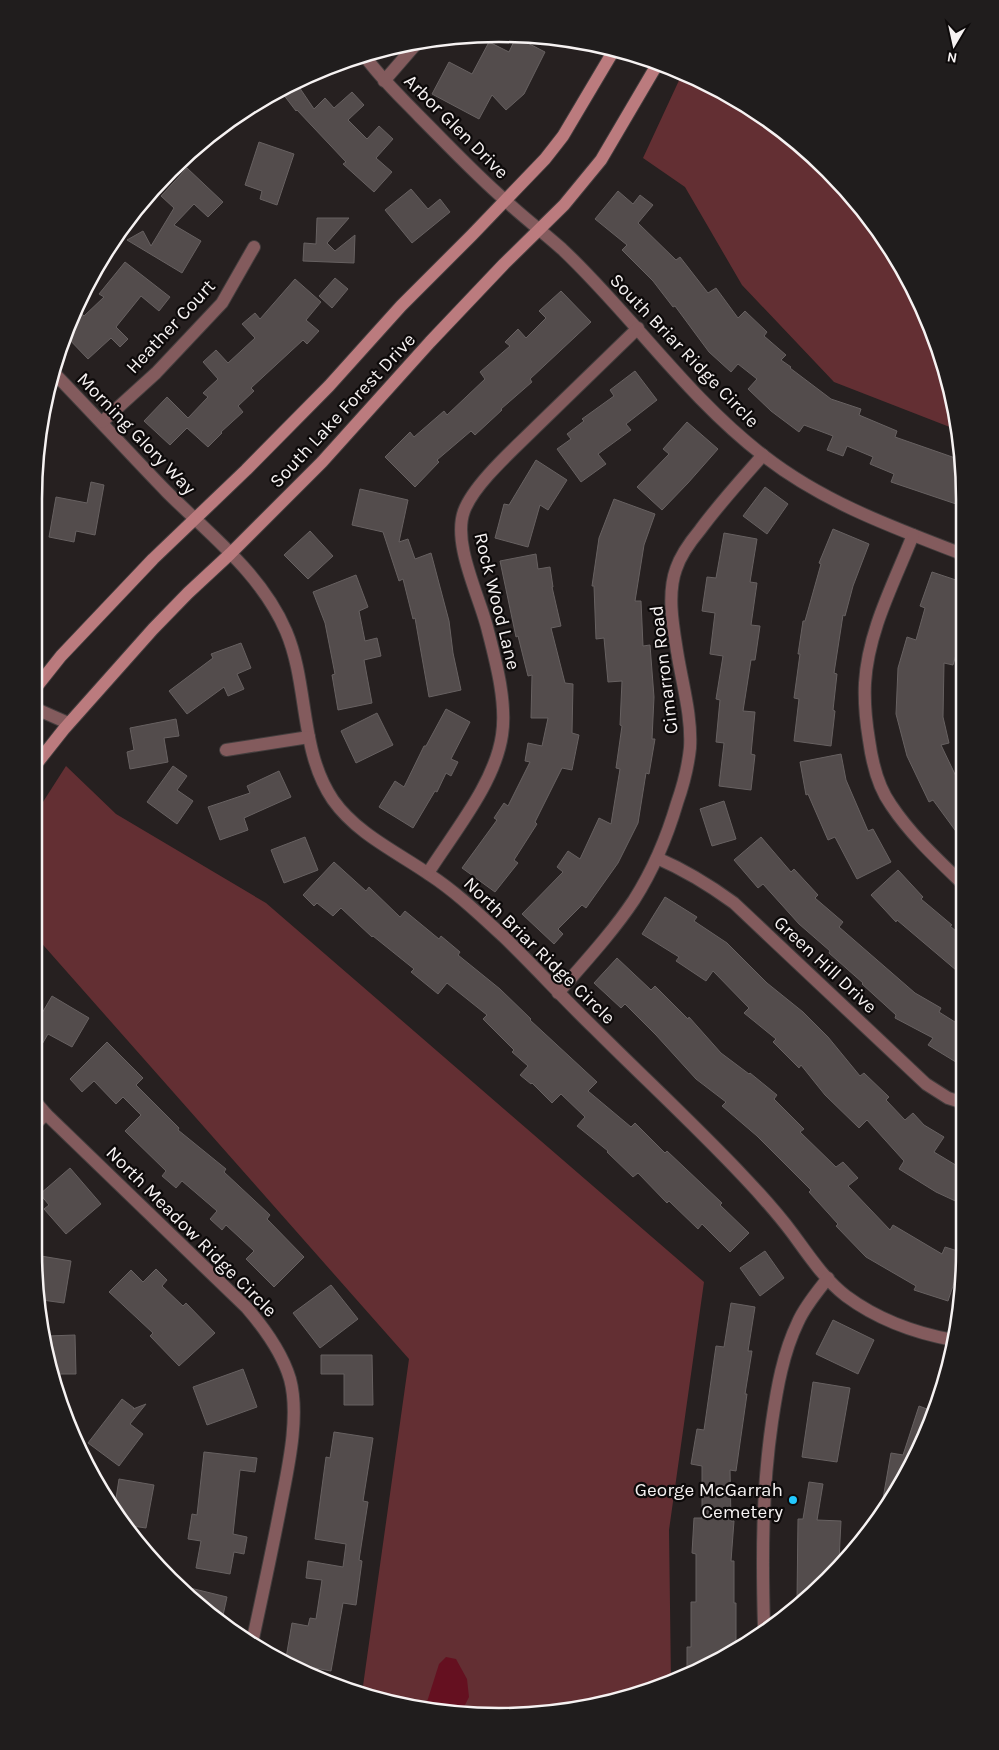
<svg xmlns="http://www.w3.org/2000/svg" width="999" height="1750" font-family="Karla,sans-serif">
<rect width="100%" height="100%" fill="#262020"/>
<g fill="#632f33">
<path d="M682 74 733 96 829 170 887 241 940 350 960 431 834 382 742 285 685 187 643 158Z"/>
<path d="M66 766 116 814 266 903 704 1282 669 1530 671 1682 530 1715 379 1700 362 1693 409 1359 37 938H34V816Z"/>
</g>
<path fill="#651020" d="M446 1657 456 1659 467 1679 469 1697 463 1709 426 1705 439 1664Z"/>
<g fill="#534c4c" stroke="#676161">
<path d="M516 37 545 52 524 94 506 110 492 95 479 119 432 94 449 62 472 74 489 42 509 52Z"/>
<path d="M297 84 314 109 325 98 334 108 352 92 364 105 348 120 367 139 379 126 393 139 376 158 392 172 374 192 343 164 346 162 297 110 296 111 283 94Z"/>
<path d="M259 142 294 154 277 205 260 199 262 191 245 185Z"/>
<path d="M187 168 223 202 208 217 194 204 174 225 201 241 182 273 127 240 143 231 151 246 174 208 161 196Z"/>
<path d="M411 189 428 209 440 199 450 212 412 243 385 210Z"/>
<path d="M618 191 633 204 640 195 653 205 638 223 676 260 680 257 708 293 716 288 738 318 745 311 767 332 764 336 786 355 781 360 791 367 790 368 831 399 861 409 859 415 897 431 895 437 961 460 962 506 891 482 894 474 870 464 873 457 847 446 843 456 827 450 833 436 804 425 799 432 771 411 748 389 757 379 738 364 731 372 709 352 675 306 673 307 653 281 622 250 627 245 595 219Z"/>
<path d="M317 218H349L327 243 335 251 355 235 354 263 303 261 304 243 316 244Z"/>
<path d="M125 262 170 297 159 311 141 296 116 327 128 339 120 347 111 338 88 359 65 335 73 319 80 312 84 316 104 297 99 294Z"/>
<path d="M335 278 348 289 332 308 319 296Z"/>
<path d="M295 279 321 302 306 320 319 331 307 344 303 340 251 388 254 391 238 406 243 412 221 432 222 433 208 447 187 428 170 445 144 421 167 397 188 418 208 397 203 393 218 379 203 362 216 350 228 363 255 338 242 324 255 313 260 319Z"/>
<path d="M561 291 591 322 530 379 532 382 501 409 502 410 475 435 471 431 437 460 439 462 415 487 385 457 410 432 414 437 444 411 447 415 485 379 480 372 510 346 505 342 518 329 526 338 546 318 539 311Z"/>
<path d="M635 371 657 400 626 424 631 430 598 454 606 464 581 482 557 449 571 439 567 434 584 421 582 419 614 396 610 390Z"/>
<path d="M687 422 718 449 688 483 662 510 637 487 669 454 663 449Z"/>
<path d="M536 460 567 480 548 510 540 505 528 547 495 538 504 504 509 505Z"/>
<path d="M91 482 104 485 95 535 76 531 74 542 49 537 56 497 87 503Z"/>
<path d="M765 487 788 504 767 534 743 516Z"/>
<path d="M360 489 408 500 399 542 408 539 415 559 431 553 449 621 453 653 461 690 429 697 415 618 413 619 403 579 399 581 383 532 352 525Z"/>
<path d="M614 499 655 514 644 545 635 601H641L643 646 650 645 654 697 652 739H655L649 774 646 773 638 823 618 863 586 908 582 905 558 929 563 934 554 944 522 914 563 872 557 867 568 851 580 859 599 818 611 824 620 769 616 768 622 726 620 725 622 681 608 682 604 638 596 639 594 586H592L599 538Z"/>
<path d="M833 529 869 544 853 586 845 616 843 615 834 673 837 674 833 710 835 711 831 746 794 741 799 699 794 698 800 654H798L803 621H805L821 564 819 563Z"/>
<path d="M310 531 333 556 308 579 284 555Z"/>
<path d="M724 533 757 539 750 582 757 583 751 625 760 626 755 660H751L743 711 755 712 751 754 755 755 751 790 719 786 724 743 716 742 720 700 716 699 723 656 710 654 715 613 702 611 707 577 716 578Z"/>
<path d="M536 554 538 569 550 567 553 587H552L561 626 551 628 565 683 573 684 572 733 579 735 572 770 562 768 535 822 537 824 514 860 518 863 495 892 462 868 497 820 494 818 504 803 508 806 530 762 525 761 528 743 542 746 548 718H531L532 675 528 676 518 636 516 637 500 561Z"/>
<path d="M932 572 962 582V634L953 665 944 663 943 717 949 743 941 745 963 791V841L933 800 929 802 907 756 896 714 898 668 907 637 916 640 925 608 920 606Z"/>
<path d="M356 575 368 607 359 611 365 641 377 638 381 656 364 660 372 703 338 710 332 675 335 674 325 623 313 592Z"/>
<path d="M241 643 251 668 237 674 244 689 228 696 224 687 187 714 169 691 213 658 211 654Z"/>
<path d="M446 709 470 722 451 759 458 762 451 776 446 773 437 792 435 791 413 828 379 807 395 781 404 787 424 746H426Z"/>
<path d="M377 713 393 745 356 763 341 731Z"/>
<path d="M176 719 179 736 164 738 168 762 130 769 127 752 134 750 130 728Z"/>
<path d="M841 754 846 780 868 831 873 829 891 862 857 879 835 837 828 840 808 794 806 795 800 762Z"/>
<path d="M173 766 187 776 177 790 193 801 177 824 147 802Z"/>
<path d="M279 771 291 797 244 818 248 830 220 840 208 807 250 793 247 786Z"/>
<path d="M724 801 736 839 712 846 700 809Z"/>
<path d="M305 837 318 870 284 883 271 850Z"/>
<path d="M761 837 791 872 794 869 818 895 815 898 843 922 839 927 915 993 941 1008 939 1012 963 1027 964 1067 928 1045 933 1038 895 1018 896 1015 862 984 863 983 829 953 830 951 799 924 763 884 758 888 734 860Z"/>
<path d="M334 862 366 891 369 887 400 917 405 911 439 939 441 936 460 952 458 955 500 989 531 1019 530 1020 597 1082 588 1091 631 1127 635 1123 665 1153 667 1151 722 1203 720 1205 749 1233 730 1252 702 1224 698 1229 669 1201 667 1203 638 1173 633 1177 607 1152 608 1151 577 1126 585 1117 561 1094 552 1103 532 1083 531 1084 520 1075 528 1066 512 1052 514 1050 483 1019 487 1015 447 983 438 994 411 972 414 969 373 936 372 937 341 908 333 916 317 903 314 906 303 895Z"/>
<path d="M898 870 923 897 921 899 952 925 950 926 963 937V976L897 920 896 922 871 895Z"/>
<path d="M665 897 697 917 694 921 727 943 767 983 803 1012 828 1037 860 1076 864 1073 889 1097 886 1100 905 1120 913 1113 924 1125 944 1137 934 1152 964 1170V1205L936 1192 899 1169 904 1161 867 1120 859 1128 825 1095 801 1065 799 1068 773 1042 776 1039 744 1013 749 1008 713 971 706 981 676 961 679 957 642 934Z"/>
<path d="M617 958 651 990 655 986 688 1019 689 1017 721 1053 749 1074 750 1073 777 1095 774 1099 804 1129 800 1132 836 1167 843 1162 858 1178 848 1186 890 1230 893 1225 942 1254 945 1247 964 1253 948 1301 914 1290 916 1286 866 1257 836 1226 838 1224 809 1192 811 1190 757 1136 722 1106 726 1102 696 1079 656 1035 625 1004 621 1008 594 983Z"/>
<path d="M52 996 89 1018 72 1047 48 1034 34 1058V1027Z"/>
<path d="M107 1042 143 1078 136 1085 179 1128 178 1130 226 1169 224 1172 270 1215 267 1219 304 1257 274 1287 246 1259 254 1251 226 1225 222 1230 210 1219 217 1211 182 1181 176 1188 162 1176 166 1171 125 1131 141 1115 123 1097 116 1104 94 1081 82 1092 70 1079Z"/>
<path d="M70 1168 101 1204 66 1234 44 1209 49 1205 40 1194Z"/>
<path d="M765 1251 784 1278 760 1296 740 1268Z"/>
<path d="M35 1255 71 1261 64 1303 42 1300Z"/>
<path d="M156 1269 167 1280 162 1286 183 1306 186 1303 215 1333 179 1366 150 1336 153 1333 109 1292 131 1270 143 1282Z"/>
<path d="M331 1285 358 1319 320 1348 293 1313Z"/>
<path d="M731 1303 755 1307 748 1351H752L745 1394H747L736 1471 730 1470 731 1521H734L731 1561H734V1603H736V1645L687 1675V1647H691V1602H696V1554L692 1553 694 1518H702V1466L691 1464 697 1429 704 1430 716 1346 724 1347Z"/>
<path d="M833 1320 874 1340 858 1374 816 1354Z"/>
<path d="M75 1335 76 1374H54L48 1336Z"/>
<path d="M321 1355H372L373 1405H344V1374H321Z"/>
<path d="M243 1369 257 1407 207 1425 193 1387Z"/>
<path d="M813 1382 850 1388 837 1462 802 1457Z"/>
<path d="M122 1399 134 1408 133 1409 146 1404 130 1424 143 1434 119 1466 88 1443Z"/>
<path d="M919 1406 935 1412 903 1484 881 1510 891 1453 903 1455Z"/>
<path d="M334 1432 373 1438 363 1501 368 1502 359 1560 362 1561 356 1605 343 1603 331 1671 304 1666 286 1658 292 1623 308 1626 310 1618 316 1619 322 1580 306 1578 308 1561 343 1567 346 1544 315 1539 326 1457 330 1458Z"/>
<path d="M204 1452 257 1458 255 1472 240 1470 233 1534 247 1537 244 1554 234 1552 230 1574 196 1568 201 1541 188 1539 192 1514 197 1515Z"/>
<path d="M119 1479 154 1485 146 1528 125 1525 115 1505Z"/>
<path d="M809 1482 823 1484 817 1520 841 1521 839 1561 807 1600H797L798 1519H803Z"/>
<path d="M186 1587 227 1597 222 1620 208 1607Z"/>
</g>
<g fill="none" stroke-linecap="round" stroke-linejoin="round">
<defs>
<g id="street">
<path d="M364 55C380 78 401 97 420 117 448 145 475 174 505 200 523 217 543 232 562 249 632 315 687 397 764 456 823 502 892 527 962 554"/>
<path d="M384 81 417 43"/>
<path d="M54 373C92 412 129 453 167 492 210 535 261 573 286 631 309 685 299 750 333 800 357 834 397 852 430 875 456 892 480 915 503 936 534 966 563 998 594 1028 644 1078 696 1126 744 1177 761 1195 778 1214 793 1234 809 1256 825 1280 846 1296 877 1319 915 1333 953 1340"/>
<path d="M102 422 156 373 222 303 254 247"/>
<path d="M913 535C894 583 868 631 865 683 864 703 866 722 869 740 872 762 878 787 891 805 911 835 937 859 963 884"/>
<path d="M34 708 68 723"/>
<path d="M226 750 309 737"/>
<path d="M657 858C687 871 708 884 734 903L926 1084 948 1098 964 1103"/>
<path d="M428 873C454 832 495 783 502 735 507 703 496 662 488 631 480 597 452 544 464 511 474 484 514 449 535 428 569 395 604 361 638 328"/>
<path d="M558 993C584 963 612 933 634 900 653 870 667 837 677 803 683 786 688 767 690 748 692 716 682 683 677 651 673 626 667 594 676 569 681 554 690 542 700 530 719 504 741 480 763 455"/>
<path d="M34 1100 46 1114 247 1308C265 1329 282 1352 290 1379 300 1416 288 1468 281 1504 272 1551 262 1597 252 1643"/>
<path d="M34 1125 46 1114"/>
<path d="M764 1627C762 1558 762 1490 772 1422 777 1388 783 1353 798 1322 805 1306 817 1292 828 1278"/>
</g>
<g id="secondary">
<path d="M34 690 61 656 153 559 246 470 329 386 401 306 472 235 545 159 563 136 614 50"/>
<path d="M34 767 64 729 153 629 188 593 230 554 322 462 430 342 504 264 564 205 601 160 658 63"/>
</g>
</defs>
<use href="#street" stroke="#433d3d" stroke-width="14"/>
<use href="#secondary" stroke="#433d3d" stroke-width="14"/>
<use href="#street" stroke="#835b5d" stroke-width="12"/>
<use href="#secondary" stroke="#bb7b7e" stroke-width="12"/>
</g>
<circle fill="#23c9fe" stroke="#0d0a0a" stroke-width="2" cx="793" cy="1500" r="5"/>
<g text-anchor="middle" stroke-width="4.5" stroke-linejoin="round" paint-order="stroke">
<g font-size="19" fill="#f6f2f2" stroke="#0d0a0a">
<text transform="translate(457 126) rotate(45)" y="7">Arbor Glen Drive</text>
<text transform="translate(170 326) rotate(-47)" y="7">Heather Court</text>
<text transform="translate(685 350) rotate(46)" y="7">South Briar Ridge Circle</text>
<text transform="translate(342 410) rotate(-47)" y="7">South Lake Forest Drive</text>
<text transform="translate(137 433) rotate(46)" y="7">Morning Glory Way</text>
<text transform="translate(498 601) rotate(76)" y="7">Rock Wood Lane</text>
<text transform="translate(663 670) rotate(-97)" y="7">Cimarron Road</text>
<text transform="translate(540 950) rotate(44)" y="7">North Briar Ridge Circle</text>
<text transform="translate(826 964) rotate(43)" y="7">Green Hill Drive</text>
<text transform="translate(192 1231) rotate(45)" y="7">North Meadow Ridge Circle</text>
</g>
<g font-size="19" fill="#f6f2f2" stroke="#0d0a0a" text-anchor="end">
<text x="783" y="1496">George McGarrah<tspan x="783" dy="22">Cemetery</tspan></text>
</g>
</g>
<path d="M0 0H999V1750H0ZM499 42H499A457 457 0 0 1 956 499V1251A457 457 0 0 1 499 1708H499A457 457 0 0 1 42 1251V499A457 457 0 0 1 499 42Z" fill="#201d1d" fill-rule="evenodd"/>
<path fill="none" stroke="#f6f2f2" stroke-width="2.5" d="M499 42H499A457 457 0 0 1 956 499V1251A457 457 0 0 1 499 1708H499A457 457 0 0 1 42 1251V499A457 457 0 0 1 499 42Z"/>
<g transform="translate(954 45) rotate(189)" stroke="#0d0a0a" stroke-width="4" paint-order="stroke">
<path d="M0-4L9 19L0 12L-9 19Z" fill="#f6f2f2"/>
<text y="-8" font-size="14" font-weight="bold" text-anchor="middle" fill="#f6f2f2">N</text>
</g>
</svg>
